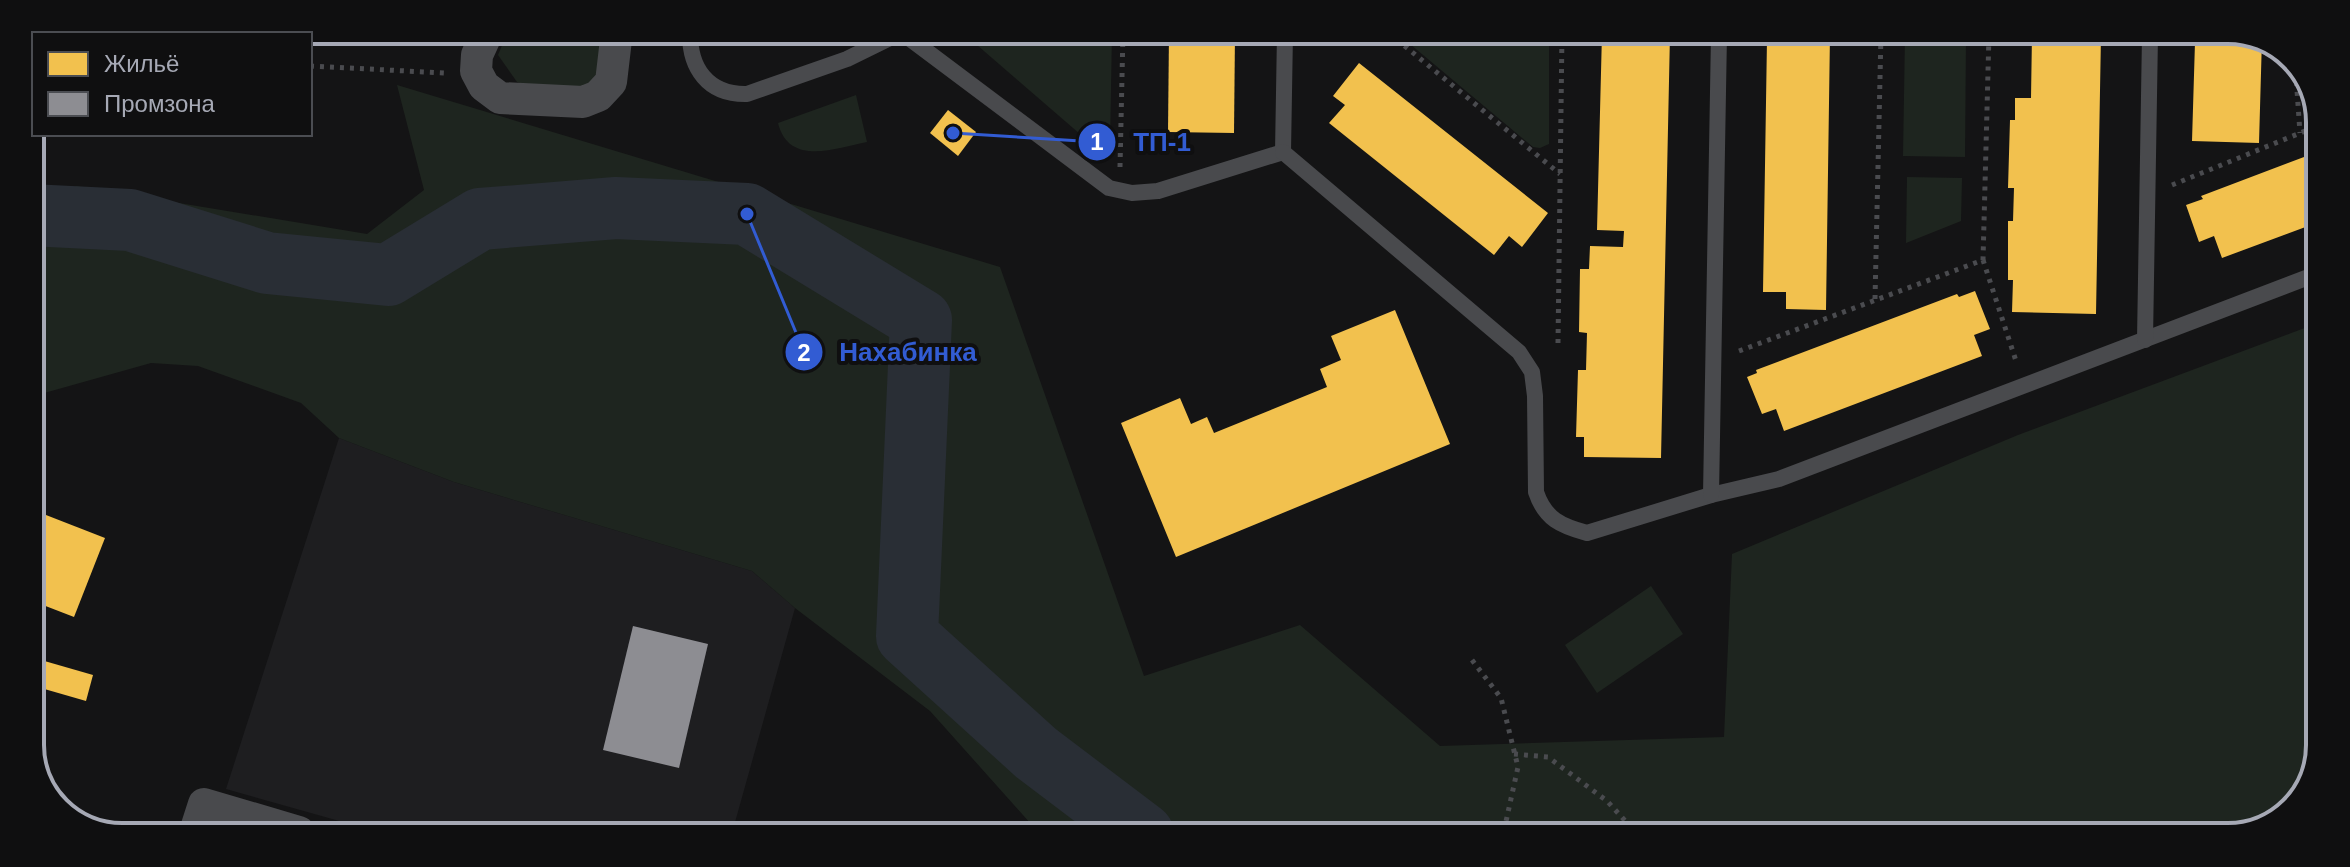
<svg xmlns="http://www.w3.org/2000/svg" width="2350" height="867" font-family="Arial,sans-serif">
<rect width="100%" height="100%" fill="#141415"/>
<path fill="#1e1e20" d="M339 438 454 482 752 571 795 608 732 833H382L226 789Z"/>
<g fill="#1e251f">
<path d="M508 31H610L605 70 580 95 547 92 517 82 498 55Z"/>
<path d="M962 32H1112L1110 145 1102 148 1095 147Z"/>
<path d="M1404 33H1549V144L1540 148 1533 147 1404 39Z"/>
<path d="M1905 35 1966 36 1965 157 1903 156Z"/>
<path d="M397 85 1000 267 1144 676 1300 625 1440 746 1724 737 1732 554 2018 435 2318 323 2315 775 2280 821 2229 837 1040 834 930 711 795 608 752 571 454 482 339 438 301 403 198 366 151 363 30 397V252L76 186 367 234 424 190Z"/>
<path d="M856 95 867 142C836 148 789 167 778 123Z"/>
<path d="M1907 177 1962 178 1961 221 1906 243Z"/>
<path d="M1651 586 1683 634 1597 693 1565 645Z"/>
</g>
<g fill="#f2c14e">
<path d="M1169 32 1235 33 1234 133 1168 132Z"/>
<path d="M1602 33 1670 34 1661 458 1584 457V437H1576L1578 370H1586L1587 333 1579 332 1580 269H1589L1590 246 1623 247 1624 231 1597 230Z"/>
<path d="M1790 34H1830L1826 310 1786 309V292H1763L1767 39H1790Z"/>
<path d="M2032 34 2101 35 2096 314 2012 312 2013 280H2008V221H2013L2014 188H2008L2010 120H2015V98H2031Z"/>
<path d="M2217 35H2258L2262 38 2259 143 2192 141 2195 42 2217 43Z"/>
<path d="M1359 63 1548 213 1522 247 1509 236 1494 255 1329 123 1345 105 1333 96Z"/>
<path d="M948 110 976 132 958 156 930 133Z"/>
<path d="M2320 151 2319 222 2222 258 2214 236 2199 242 2186 205 2203 199 2201 196Z"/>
<path d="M1975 291 1990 329 1974 335 1982 356 1784 431 1776 409 1762 414 1747 377 1757 373 1756 370 1957 294 1959 297Z"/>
<path d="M1395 310 1450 444 1176 557 1121 423 1180 398 1191 424 1207 417 1214 433 1327 387 1320 369 1341 360 1331 336Z"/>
<path d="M46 515 105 538 74 617 30 600V555Z"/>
<path d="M41 660 93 675 86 701 34 686Z"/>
</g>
<path fill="#8d8d92" d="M633 626 708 644 679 768 603 750Z"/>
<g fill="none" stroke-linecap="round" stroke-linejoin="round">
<path stroke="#292e35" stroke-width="62" d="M30 215 130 220 267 263 388 275 480 219 616 208 747 214 921 320 907 636 1036 753 1143 834"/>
<g stroke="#4a4b4f" stroke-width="5" stroke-dasharray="4 6" stroke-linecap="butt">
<path d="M1389 33 1560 174"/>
<path d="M2295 62 2300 133"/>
<path d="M310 66 445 73"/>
<path d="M1120 167 1123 32"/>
<path d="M2172 185 2320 125"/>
<path d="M1983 260 2016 361"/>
<path d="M1875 299 1881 34"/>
<path d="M1558 343 1562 33"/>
<path d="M1739 351 1983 260 1989 34"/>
<path d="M1472 660 1501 698 1518 767 1503 835"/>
<path d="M1514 754 1548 757 1607 801 1639 836"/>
</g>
<g stroke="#494a4d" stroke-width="16">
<path d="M690 31C689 68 708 95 747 94L847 59 902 32"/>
<path d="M901 32 1109 188 1132 193 1158 191 1283 152 1285 33"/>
<path d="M1283 152 1519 352 1532 372 1535 396 1536 492C1545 519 1561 526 1587 533L1711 495 1779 479 2319 273"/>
<path d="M2145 340 2150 35"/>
<path d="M1711 495 1719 34"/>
</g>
<g stroke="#494a4d" stroke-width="32">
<path d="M488 31 477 55 476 71 484 86 500 98 583 102 598 96 611 82 617 31"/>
<path d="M195 832 204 804 299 832"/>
</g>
</g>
<path d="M0 0H2350V867H0ZM122 44H2228A78 78 0 0 1 2306 122V745A78 78 0 0 1 2228 823H122A78 78 0 0 1 44 745V122A78 78 0 0 1 122 44Z" fill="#0f0f10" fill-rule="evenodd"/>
<path fill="none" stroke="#a6a9b5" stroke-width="4" d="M122 44H2228A78 78 0 0 1 2306 122V745A78 78 0 0 1 2228 823H122A78 78 0 0 1 44 745V122A78 78 0 0 1 122 44Z"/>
<path fill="none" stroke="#325cd3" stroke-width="3" d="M953 133L1097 142M747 214L804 352"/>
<g fill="#325cd3" stroke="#0f0f10" stroke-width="3">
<circle cx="953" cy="133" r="8"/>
<circle cx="747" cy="214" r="8"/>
<circle cx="1097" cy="142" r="20"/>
<circle cx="804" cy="352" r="20"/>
</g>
<g font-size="24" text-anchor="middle" font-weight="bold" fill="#fff">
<text x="1097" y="150">1</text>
<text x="804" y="361">2</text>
</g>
<g font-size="26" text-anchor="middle" font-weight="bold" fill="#325cd3" stroke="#0f0f10" stroke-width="8" stroke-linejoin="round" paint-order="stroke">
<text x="1162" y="151">ТП-1</text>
<text x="908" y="361">Нахабинка</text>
</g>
<rect x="32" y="32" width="280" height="104" fill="#0f0f10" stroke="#4b4d52" stroke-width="2"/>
<rect x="48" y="52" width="40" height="24" fill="#f2c14e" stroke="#4b4d52" stroke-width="2"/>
<text x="104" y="72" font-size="24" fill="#a6a9b5">Жильё</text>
<rect x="48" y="92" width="40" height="24" fill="#8d8d92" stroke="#4b4d52" stroke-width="2"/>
<text x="104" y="112" font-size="24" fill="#a6a9b5">Промзона</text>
</svg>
